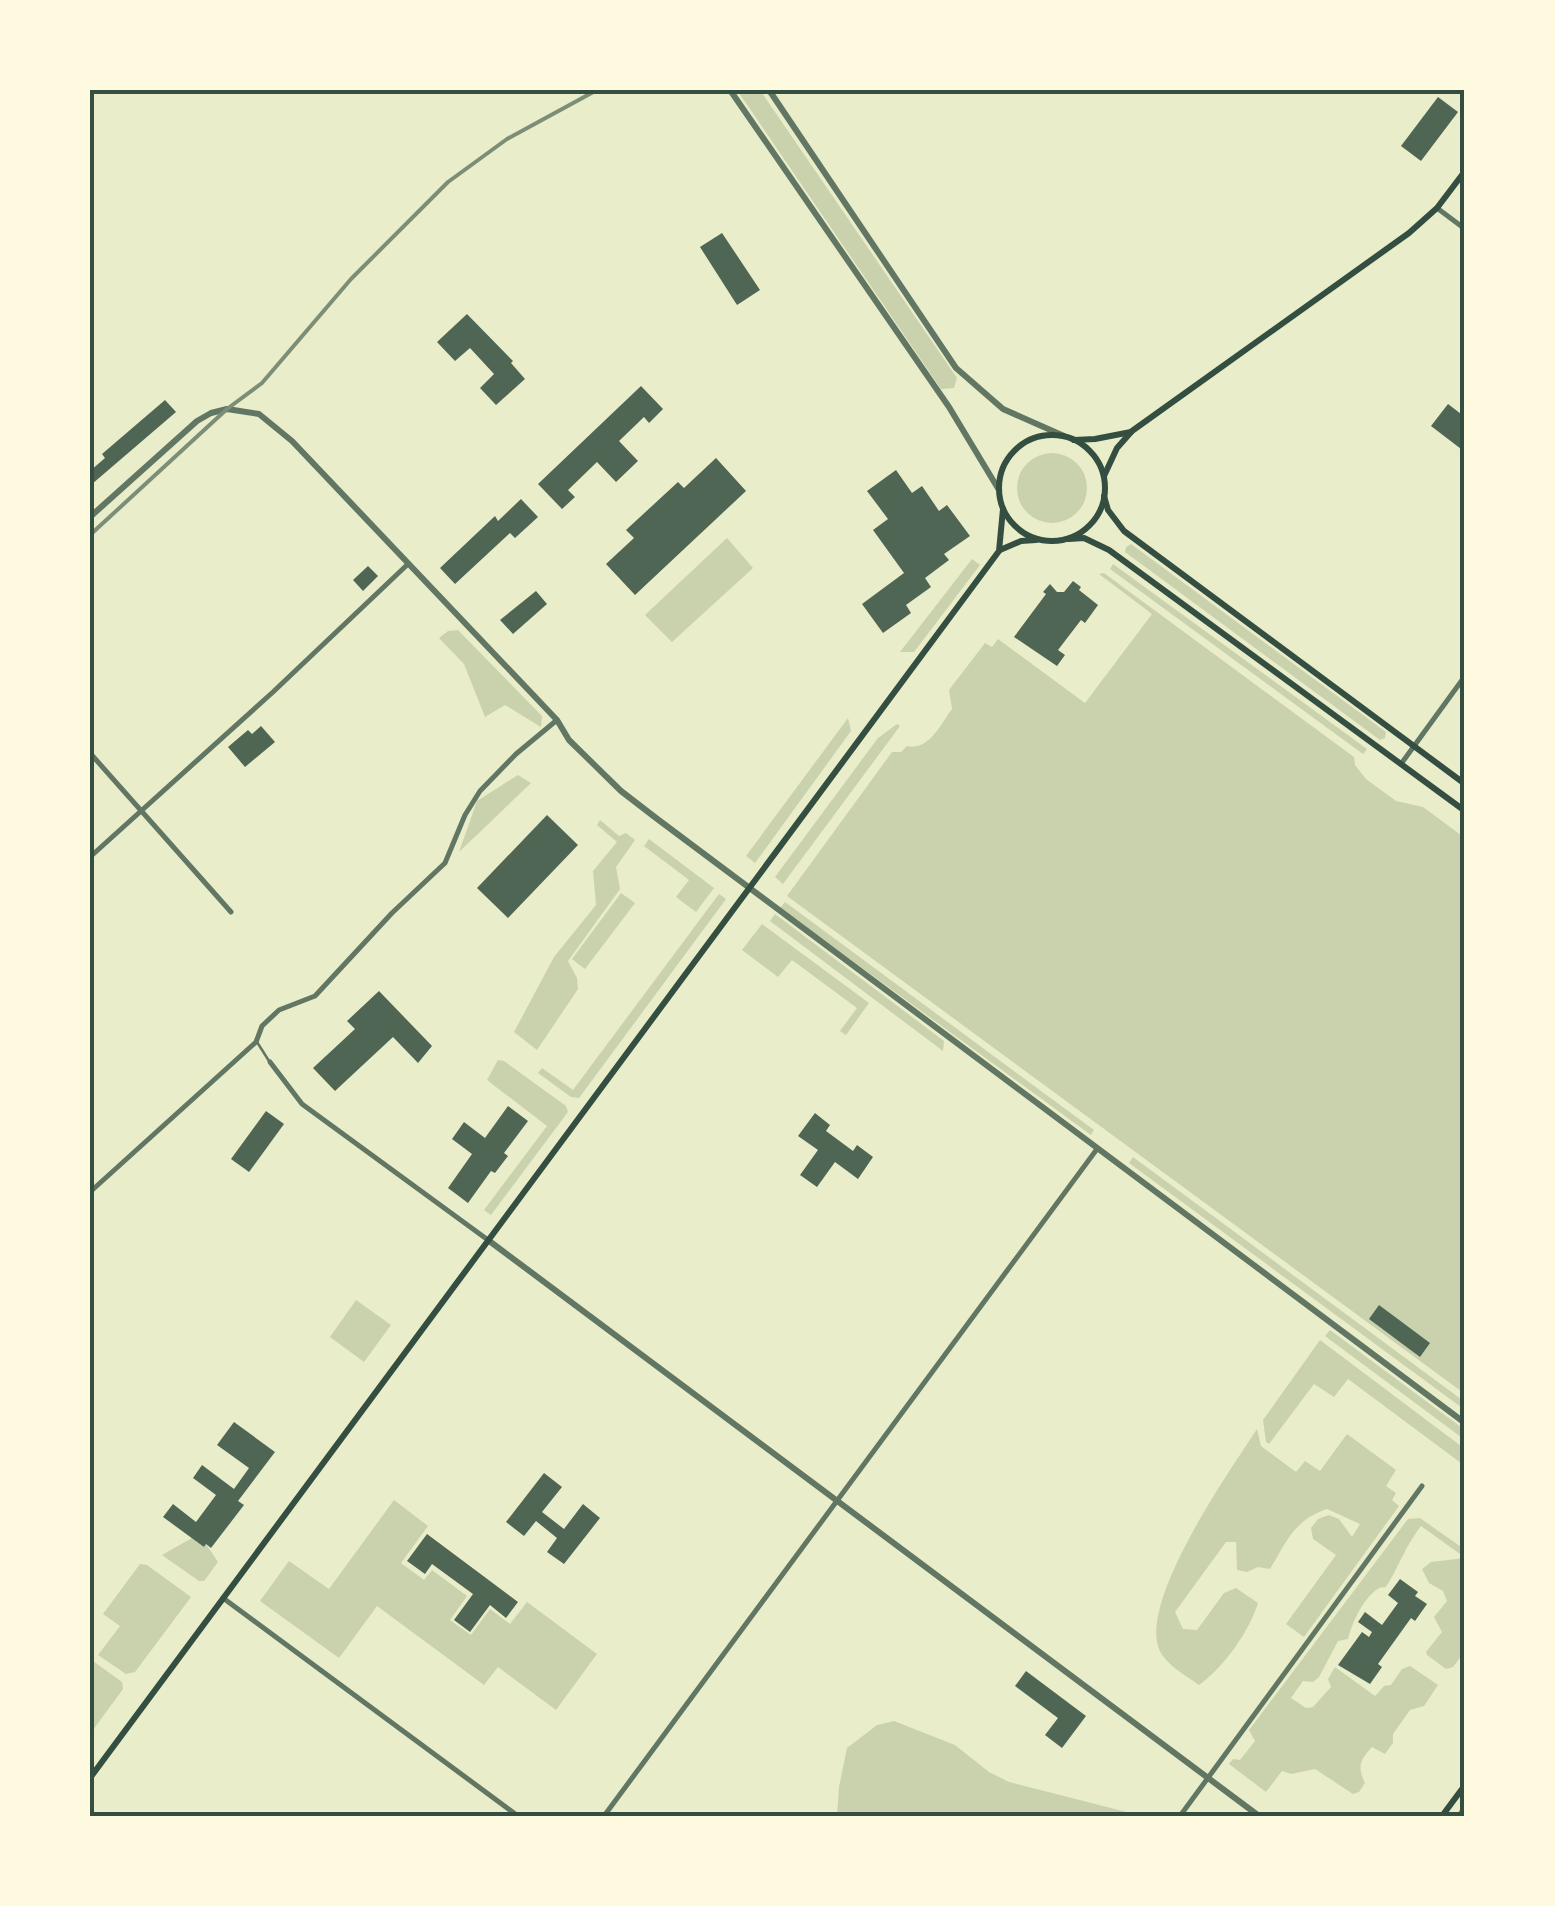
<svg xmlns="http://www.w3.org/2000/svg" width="1555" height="1906" font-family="'Roboto Serif',serif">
<rect width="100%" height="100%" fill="#e9edc9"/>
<g fill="#cad2ad">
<path d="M737 90H760L957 378 954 388 941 389Z"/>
<circle cx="1052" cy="488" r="35"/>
<path d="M727 538 753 568 672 642 645 615Z"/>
<path d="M1131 544 1386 732 1385 738 1380 740 1125 552 1126 547Z"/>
<path d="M972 559 980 565 914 652H900Z"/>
<path d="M1113 564 1367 749 1363 754 1110 569Z"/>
<path d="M1104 573 1354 757 1355 765 1366 779 1396 801 1423 807 1465 838V1394L787 896 892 752H901L907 746C929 751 940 725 952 709L949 690 985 643 992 647 998 639 1085 703 1152 614 1099 574Z"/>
<path d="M458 630 542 716 541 727 505 705 485 717 464 664 439 638 448 631Z"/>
<path d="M848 718 851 731 755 863 746 856Z"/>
<path d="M897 724 900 726 783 884 775 877 878 738Z"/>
<path d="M518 775 531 783 459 852 477 801Z"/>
<path d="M600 820 619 836 626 833 635 840 616 867 620 889 568 961 577 978 578 989 537 1050 514 1032 554 957 596 905 593 871 617 842 597 825Z"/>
<path d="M649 839 714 888 696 912 676 897 689 880 644 846Z"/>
<path d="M621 893 635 903 585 969 572 959Z"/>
<path d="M719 894 726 899 579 1098 571 1097 538 1073 542 1068 573 1090Z"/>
<path d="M785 902 1094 1130 1091 1135 780 908Z"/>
<path d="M775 914 944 1041 943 1051 770 921Z"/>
<path d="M762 924 869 1003 846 1035 840 1031 857 1008 792 960 778 977 742 950Z"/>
<path d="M498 1060 504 1061 566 1106 568 1112 491 1215 484 1210 547 1126 487 1080Z"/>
<path d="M1133 1157 1465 1402V1410L1129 1163Z"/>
<path d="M356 1300 391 1325 364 1362 330 1337Z"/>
<path d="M1330 1330 1465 1430V1440L1325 1336Z"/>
<path d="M1320 1340 1465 1449V1466L1348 1379 1334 1397 1314 1384 1269 1444 1266 1442 1263 1420Z"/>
<path d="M1257 1429 1261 1446 1296 1472 1305 1461 1320 1471 1347 1434 1396 1470 1386 1486 1396 1493 1392 1500 1399 1506 1304 1637 1286 1624 1336 1555 1313 1539 1311 1528 1318 1519 1329 1515 1339 1519 1352 1537 1360 1524 1327 1509C1294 1520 1287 1541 1270 1569L1258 1567 1247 1572 1237 1570 1236 1542H1226L1175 1612 1183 1629 1197 1630 1224 1593 1236 1588 1258 1603C1249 1632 1224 1667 1199 1685 1184 1674 1160 1662 1157 1642 1148 1588 1227 1475 1257 1429Z"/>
<path d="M394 1500 428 1526 401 1563 424 1580 432 1570 467 1596 450 1620 471 1635 490 1609 510 1624 527 1602 597 1654 556 1710 498 1667 484 1685 377 1606 339 1658 260 1601 289 1561 329 1589Z"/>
<path d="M1420 1518 1464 1549 1463 1553 1460 1554 1421 1526C1407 1544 1400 1563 1389 1582 1382 1593 1386 1583 1376 1590 1362 1601 1352 1623 1348 1639L1338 1641 1319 1677 1313 1682 1303 1681 1291 1698 1306 1708 1313 1707 1331 1687 1328 1679 1335 1667 1375 1696 1384 1686 1391 1685 1402 1669 1410 1666 1438 1685 1424 1706 1410 1710 1393 1734V1743L1385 1754 1372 1747C1360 1760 1357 1767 1365 1783L1359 1792 1353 1794 1315 1769 1291 1774 1282 1771 1266 1792 1229 1764 1233 1759 1240 1760 1255 1741 1249 1730 1408 1519Z"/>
<path d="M192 1538 204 1547 206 1544 218 1562 204 1581H199L162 1555Z"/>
<path d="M1465 1558V1651L1453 1667 1446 1669 1427 1655 1426 1652 1442 1632 1434 1617 1447 1601 1443 1591 1429 1583 1422 1569 1431 1562Z"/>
<path d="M140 1564 147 1565 191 1597 135 1672 126 1674 98 1655 120 1626 103 1614Z"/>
<path d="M93 1661 122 1682 123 1689 90 1734Z"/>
<path d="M894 1721 955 1745 989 1772 1009 1782 1142 1816H837L839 1787 847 1748 877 1725Z"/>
</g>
<g fill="#4f6655">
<path d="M1438 97 1458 112 1421 161 1401 146Z"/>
<path d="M722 233 760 290 737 305 700 247Z"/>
<path d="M467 314 513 361 511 363 525 379 496 405 480 388 494 374 470 348 455 361 437 342Z"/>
<path d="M641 386 663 409 649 423 644 417 619 441 638 461 616 482 597 462 568 490 575 497 562 509 538 484Z"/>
<path d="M165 400 176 412 92 484 90 471 105 458 102 454Z"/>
<path d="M1448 404 1465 417V452L1431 426Z"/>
<path d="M716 458 746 491 635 595 606 564 634 538 626 530 678 482 684 488Z"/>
<path d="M896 470 912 493 922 486 939 511 947 505 970 536 944 554 949 560 925 578 931 587 906 605 911 613 883 633 862 604 904 573 873 530 888 519 867 491Z"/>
<path d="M521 499 538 517 515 538 510 533 455 584 440 568 495 516 498 521Z"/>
<path d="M368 566 378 576 363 591 353 580Z"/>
<path d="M1073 581 1081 587 1079 590 1098 605 1085 623 1081 620 1058 650 1065 655 1057 666 1014 637 1046 594 1043 592 1050 584 1057 592H1064Z"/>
<path d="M536 591 547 604 513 634 500 620Z"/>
<path d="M261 726 275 742 245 767 228 747 248 730 252 734Z"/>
<path d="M547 815 578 845 508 918 477 888Z"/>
<path d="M379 991 432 1046 418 1063 393 1037 335 1091 313 1068 355 1029 347 1021Z"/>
<path d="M508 1106 528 1121 504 1153 508 1156 495 1173 491 1171 468 1203 448 1188 472 1154 452 1139 464 1122 485 1138Z"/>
<path d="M266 1111 284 1124 249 1172 231 1159Z"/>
<path d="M815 1113 830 1125 826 1131 853 1151 857 1145 873 1157 858 1179 835 1162 817 1187 800 1175 818 1150 798 1136Z"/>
<path d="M1379 1305 1430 1343 1420 1357 1369 1319Z"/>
<path d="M234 1422 275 1452 238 1501 244 1505 211 1548 206 1544 204 1547 163 1517 173 1504 196 1522 216 1495 193 1478 202 1465 234 1489 249 1468 217 1445Z"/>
<path d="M544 1473 562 1487 542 1512 564 1529 583 1504 600 1518 564 1564 547 1552 557 1538 536 1521 524 1536 506 1522Z"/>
<path d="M427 1534 518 1602 506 1618 490 1605 470 1632 454 1620 473 1594 432 1564 425 1574 407 1561Z"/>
<path d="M1400 1579 1418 1592 1415 1596 1427 1604 1415 1621 1411 1618 1378 1664 1382 1667 1370 1684 1338 1665 1362 1632 1369 1637 1372 1632 1358 1622 1365 1612 1382 1625 1398 1603 1388 1595Z"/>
<path d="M1026 1671 1086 1716 1062 1748 1045 1735 1058 1718 1015 1686Z"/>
</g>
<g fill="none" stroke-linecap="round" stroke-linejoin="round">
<path stroke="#617663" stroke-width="2.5" d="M257 1042 269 1061"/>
<g stroke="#617663" stroke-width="5">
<path d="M1437 208 1465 229"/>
<path d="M90 753 231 912"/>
<path d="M1401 764 1465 676"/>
<path d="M90 857 273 692 408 564"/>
<path d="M270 1062 302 1104 488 1240"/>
<path d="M90 1192 256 1042 262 1026 279 1010 315 996 392 913 445 863 465 815 480 791 516 754 557 720"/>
<path d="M223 1598 518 1816"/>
<path d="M604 1816 1097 1149"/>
<path d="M1180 1816 1422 1486"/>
</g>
<g stroke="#617663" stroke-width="6">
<path d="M730 90 949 407 999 490"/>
<path d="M769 90 956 368 1003 409 1064 436"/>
<path d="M90 517 197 421 211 413 227 409 259 414 292 441 557 720 569 740 621 791 656 818 1465 1423"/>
<path d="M488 1240 1259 1816"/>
</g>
<g stroke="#344e41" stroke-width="6">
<circle cx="1052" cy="488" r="53"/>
<path d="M1074 440 1095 439 1131 432"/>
<path d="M1104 476 1117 448 1132 431 1409 233 1437 208 1465 171"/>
<path d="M1104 496 1108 510 1124 531 1465 784"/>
<path d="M1069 539 1084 538 1109 550 1465 811"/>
<path d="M1000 550 1021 541 1036 540"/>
<path d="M90 1778 999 551 1003 509"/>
<path d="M1442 1816 1465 1785"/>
</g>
<path stroke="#7c8e77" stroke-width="2.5" d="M1457 1816 1465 1805"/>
<path stroke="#7c8e77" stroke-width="4" d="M90 535 227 409 262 383 351 279 448 182 507 139 597 90"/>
</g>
<rect width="1555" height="1906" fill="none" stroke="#fefae0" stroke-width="185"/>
<rect x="92" y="92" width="1370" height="1722" fill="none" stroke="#344e41" stroke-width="4"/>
</svg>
